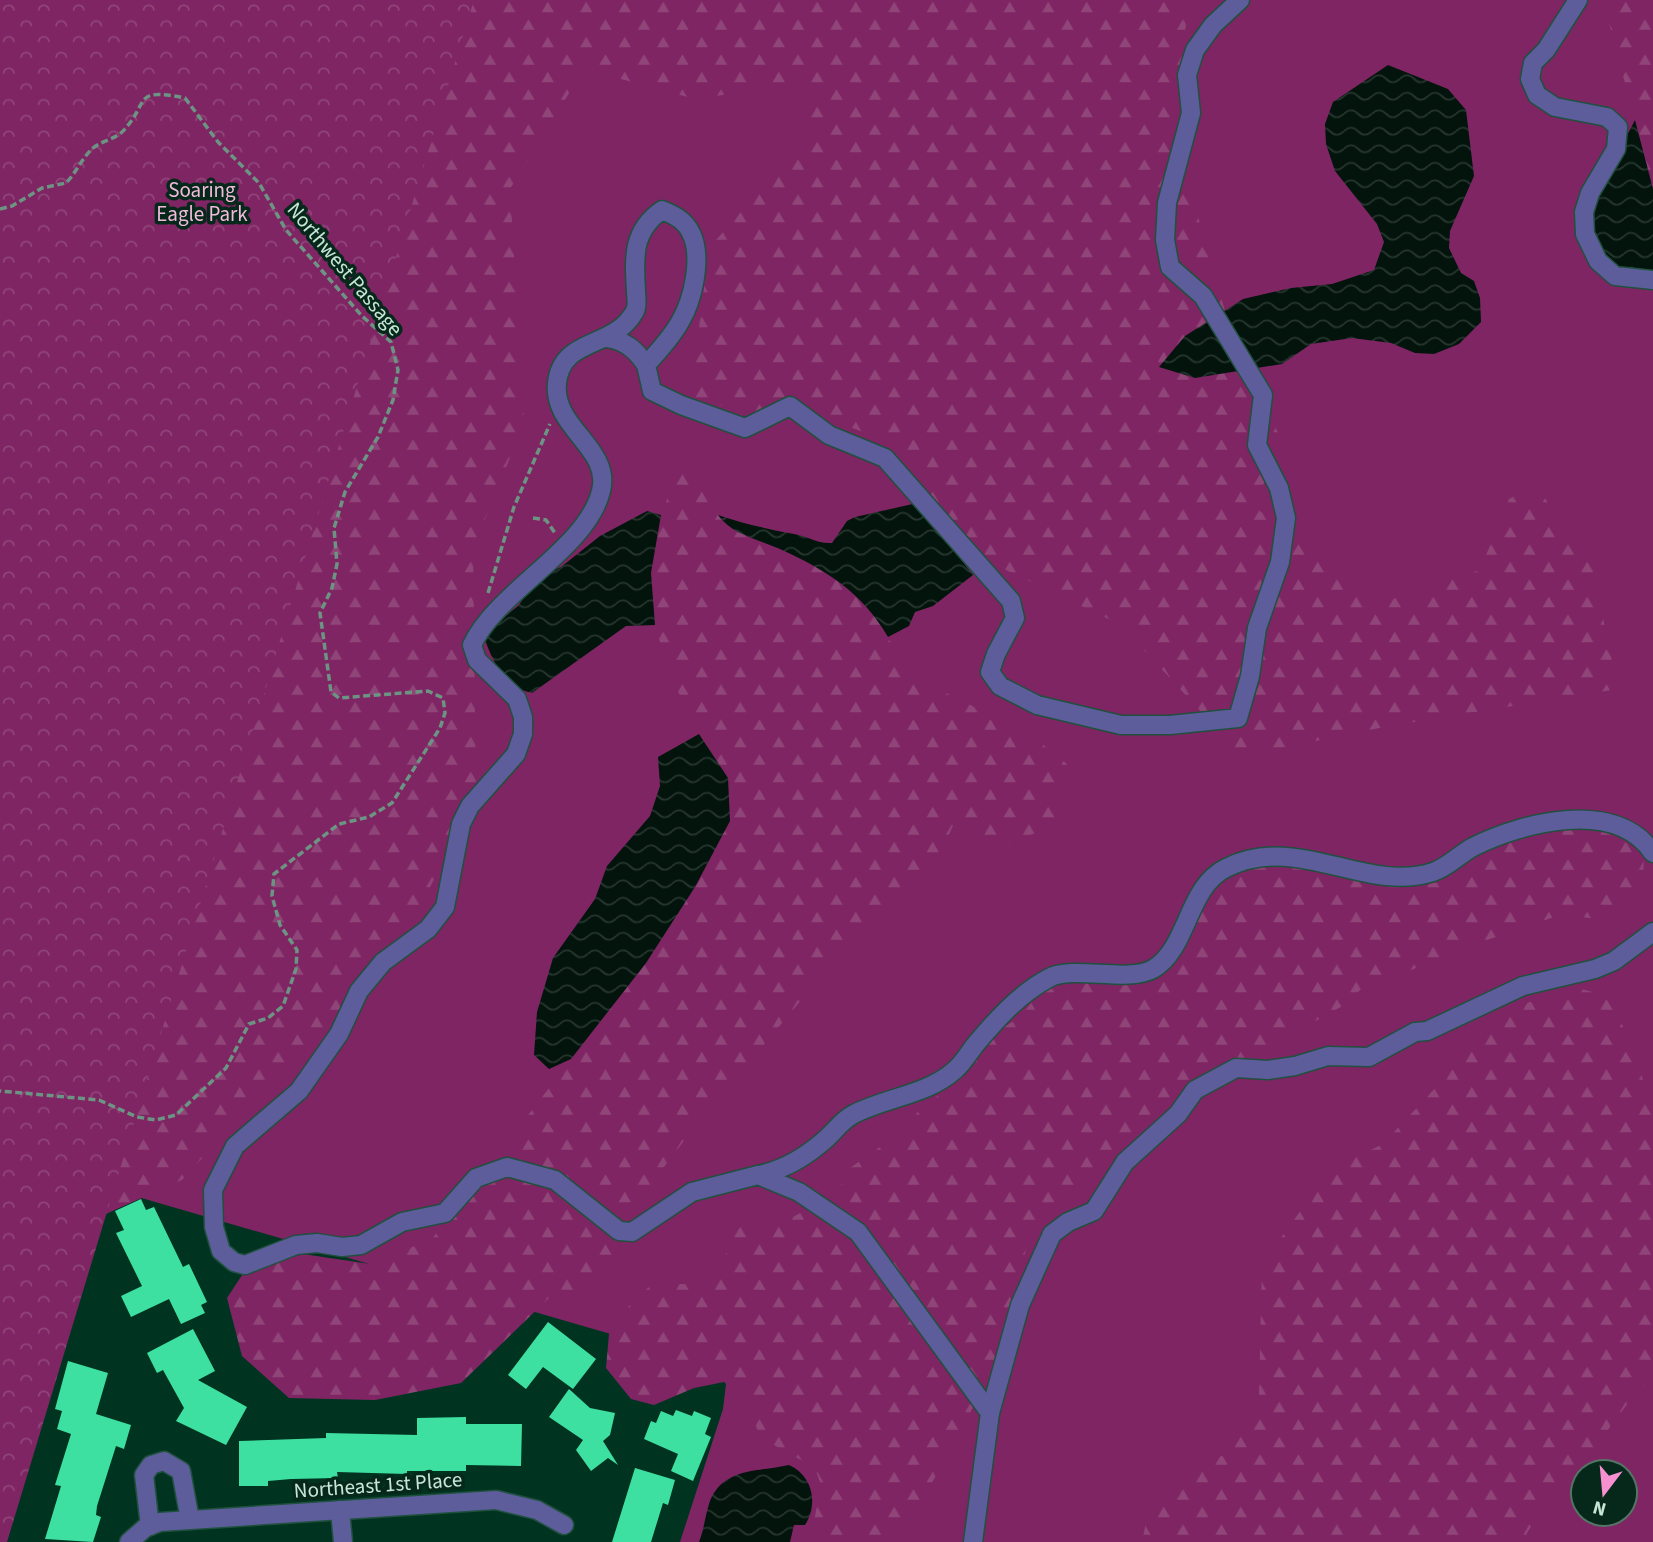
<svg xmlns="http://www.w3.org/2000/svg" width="1653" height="1542" font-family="'Source Sans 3',sans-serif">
<defs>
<pattern id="forest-firs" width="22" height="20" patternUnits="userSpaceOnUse" patternTransform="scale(1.75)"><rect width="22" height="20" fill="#802564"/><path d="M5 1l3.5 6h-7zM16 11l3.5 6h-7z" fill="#904579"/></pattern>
<pattern id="park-crowns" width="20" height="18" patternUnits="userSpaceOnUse" patternTransform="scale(1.75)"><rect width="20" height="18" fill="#802564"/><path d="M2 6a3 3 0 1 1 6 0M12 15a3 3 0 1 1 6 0" fill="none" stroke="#904579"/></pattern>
<pattern id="water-waves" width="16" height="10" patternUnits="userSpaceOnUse" patternTransform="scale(1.75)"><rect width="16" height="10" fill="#03140c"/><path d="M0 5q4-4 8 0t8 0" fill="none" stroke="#26362f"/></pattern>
</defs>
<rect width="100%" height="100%" fill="#003421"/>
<path fill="#802564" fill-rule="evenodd" d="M474 0H1653V1542H680L723 1409 728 1368 114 1190ZM1583 1472H1625V1514H1583Z"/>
<g fill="url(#forest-firs)">
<path d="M0 0H1189L1173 129 1231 332 1279 435 1256 508 1381 603 1480 570 1509 499 1536 485 1593 570 1618 689 1389 726 1242 756 1121 625 964 550 895 444 829 419 786 417 690 400 709 248 804 141 812 82 695 99 584 69 510 189 524 423 473 549 476 800 384 974 249 1107 182 1180 99 1217 0 1542Z"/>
<path d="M1603 0H1653V189Z"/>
<path d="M679 465 703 480 709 501 726 527 780 549 840 579 877 618 905 668 946 693 1031 735 1067 764 1058 825 984 852 960 810 934 868 905 885 812 987 683 1142 625 1218 606 1271 579 1290 550 1297 461 1383 375 1400 289 1398 242 1356 227 1298 246 1269 303 1254 370 1264 432 1239 646 963 695 887 728 778C687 716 650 651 651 574 652 537 667 500 679 465Z"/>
<path d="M1561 830H1601L1644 852 1643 885 1628 912 1590 918 1560 915 1490 939 1360 990 1346 1004 1249 1058 1213 1068 1165 1102 1142 1137 1103 1171 1072 1188 1049 1222 1028 1241 1001 1351 953 1447 912 1516 880 1542H810L821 1485 815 1468 760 1437 747 1402 724 1382 694 1388 654 1405 631 1399 606 1368 609 1334 624 1311 653 1283 709 1285 722 1271 731 1231 746 1225 771 1228 836 1195 850 1168 903 1131 921 1108 961 1079 978 1053 997 1032 1021 1016 1040 991 1089 982 1143 983 1178 955 1216 878 1259 862 1355 875 1401 888 1440 882 1469 857 1509 837Z"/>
<path d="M1575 987 1612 998 1653 1106V1382L1640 1387 1598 1443 1596 1472H1583V1481C1553 1492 1537 1515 1522 1542H1142L1150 1503 1180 1471 1227 1454 1259 1396 1262 1264 1330 1170 1383 1144 1509 1009Z"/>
</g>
<path fill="url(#park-crowns)" d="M0 0H474L7 1542H0Z"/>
<g fill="url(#water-waves)">
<path d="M1388 65 1448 89 1466 110 1474 176 1450 231 1449 248 1461 273 1474 281 1480 298 1481 322 1459 344 1434 354 1415 353 1391 343 1352 338 1311 344 1282 364 1195 378 1159 367 1185 336 1243 299 1291 288 1332 284 1374 270 1384 242 1377 224 1335 171 1326 144 1325 124 1333 102Z"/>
<path d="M1635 120 1653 189V276L1621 275 1598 253 1589 208Z"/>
<path d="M917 503 973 575 933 606 915 612 909 626 888 637C862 592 826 570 780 549 758 539 732 535 718 515 744 524 768 529 794 534 808 536 817 544 832 543L847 521 855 517Z"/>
<path d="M647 511 661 515 651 573 655 625 626 626 532 693C505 687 494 664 485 640L498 622 518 606 540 576 561 567 600 536Z"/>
<path d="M699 734 728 778 730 821 695 887 646 963 571 1059 549 1069 534 1055 537 1012 553 958 595 899 607 866 650 816 660 786 658 757Z"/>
<path d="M789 1465C812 1475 819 1503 805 1525H794L790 1542H699C704 1529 705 1517 709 1504 721 1467 759 1472 789 1465Z"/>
</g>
<g fill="#3ee0a1">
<path d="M141 1199 146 1210 154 1207 183 1267 189 1264 207 1302 201 1305 205 1313 181 1324 169 1299 131 1317 121 1296 142 1286 116 1233 124 1230 115 1211Z"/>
<path d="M548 1322 596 1359 573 1389 543 1367 526 1389 508 1375Z"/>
<path d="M193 1329 215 1371 198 1380 247 1407 226 1445 176 1421 184 1408 163 1370 157 1373 147 1353Z"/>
<path d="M68 1361 108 1373 96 1414 131 1425 124 1449 116 1446 97 1506 96 1515 101 1517 93 1542 45 1539 61 1486 55 1485 71 1434 57 1429 62 1411 55 1409Z"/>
<path d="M569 1389 590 1408 615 1413 610 1435 603 1441 618 1465 608 1458 591 1471 576 1450 583 1440 549 1417Z"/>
<path d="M676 1410 692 1416 694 1411 711 1418 705 1434 711 1437 693 1481 671 1471 678 1454 644 1439 651 1421 656 1423 661 1411 673 1416Z"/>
<path d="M466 1417V1424H522L521 1466 466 1465V1471H407V1474L337 1472 338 1478 291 1479 268 1481V1486H239V1441L326 1438V1433L417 1435V1418Z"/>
<path d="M635 1468 675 1480 668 1505 663 1503 651 1542H612Z"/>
</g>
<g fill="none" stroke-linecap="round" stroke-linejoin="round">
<defs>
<g id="minor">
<path d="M1578 0 1546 50 1533 63 1530 79 1537 95 1555 107 1607 117 1618 127 1616 149 1590 193 1584 212 1585 234 1598 261 1615 276 1653 280"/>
<path d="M606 338C625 340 636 350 646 365"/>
<path d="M758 1175C785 1170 807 1156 827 1138 837 1129 842 1120 854 1114 887 1097 927 1095 955 1070 963 1063 969 1053 975 1045 996 1020 1019 994 1049 978 1073 965 1128 983 1153 969 1188 949 1187 887 1226 868 1298 832 1365 894 1433 872 1448 867 1460 854 1473 847 1523 822 1616 798 1653 853"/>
<path d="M990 1413 1020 1305 1052 1234 1068 1222 1094 1211 1125 1162 1178 1114 1195 1090 1236 1068 1268 1070 1295 1066 1328 1056 1369 1057 1415 1032 1427 1031 1523 986 1595 969 1614 961 1653 932"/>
<path d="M340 1510 343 1542"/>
<path d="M150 1526 144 1475 151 1465 164 1461 181 1471 190 1520"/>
<path d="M129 1542 145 1528 160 1522 496 1500 537 1510 564 1525"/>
<path d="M973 1542 990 1413 858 1232 799 1192 758 1175 692 1192 632 1232 619 1231 555 1180 507 1167 476 1178 445 1213 402 1222 361 1245 342 1247 317 1243 296 1245 245 1265 234 1262 221 1251 214 1227 213 1190 235 1146 299 1091 339 1034 359 991 383 962 428 929 445 907 461 824 470 806 516 754 523 734V717L517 699 477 660 472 645C497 591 587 549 601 491 612 448 552 428 557 383 562 336 614 350 635 311 638 305 636 297 636 291 634 257 632 231 662 210 674 215 685 220 691 233 703 257 693 300 680 322 671 338 658 352 646 365L652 391 681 405 745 428 790 406 829 435 885 458 1011 601 1015 618 996 654 990 672 1000 686 1037 705 1121 725H1170L1238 718 1250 676 1257 628 1280 562 1286 518 1279 488 1257 445 1263 395 1203 296 1170 267 1165 240 1167 203 1191 113 1187 75 1195 50 1213 25 1240 0"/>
</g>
</defs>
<use href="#minor" stroke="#20503e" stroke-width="21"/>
<g stroke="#6c9482" stroke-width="3.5" stroke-dasharray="7 3.5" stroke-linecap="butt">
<path d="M0 209 12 206 42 188 66 183C76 173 82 158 93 148 101 141 113 140 122 132 151 103 130 87 185 98L218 142 259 183 286 230 362 316 391 342 398 370 393 400 378 437 345 492 334 528 337 564 332 588 320 613 331 692 339 698 428 691 443 698 445 713 440 728 392 803 369 817 339 824 274 874 272 896 280 925 297 950 296 969 283 1006 268 1018 249 1024 226 1068 176 1115 156 1120 137 1117 99 1100 0 1091"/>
<path d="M533 518 546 520 555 533"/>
<path d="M488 593 514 507 550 424"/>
</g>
<use href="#minor" stroke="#5d5d9b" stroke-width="18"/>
</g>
<g text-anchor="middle" stroke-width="7" stroke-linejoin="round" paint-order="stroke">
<g font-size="21" fill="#f1badb" stroke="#06281a">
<text x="202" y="197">Soaring<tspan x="202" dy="24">Eagle Park</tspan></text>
</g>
<g font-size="21" fill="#c8e6d6" stroke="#06281a">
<text transform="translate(345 269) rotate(50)" y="7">Northwest Passage</text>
<text transform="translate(378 1485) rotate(-4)" y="7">Northeast 1st Place</text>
</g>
</g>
<g transform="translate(1604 1493) rotate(196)"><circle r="33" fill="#06281a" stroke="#547465" stroke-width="2"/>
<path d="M0-5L12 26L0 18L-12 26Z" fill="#f690d1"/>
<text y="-10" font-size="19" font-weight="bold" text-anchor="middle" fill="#c8e6d6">N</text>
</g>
</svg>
